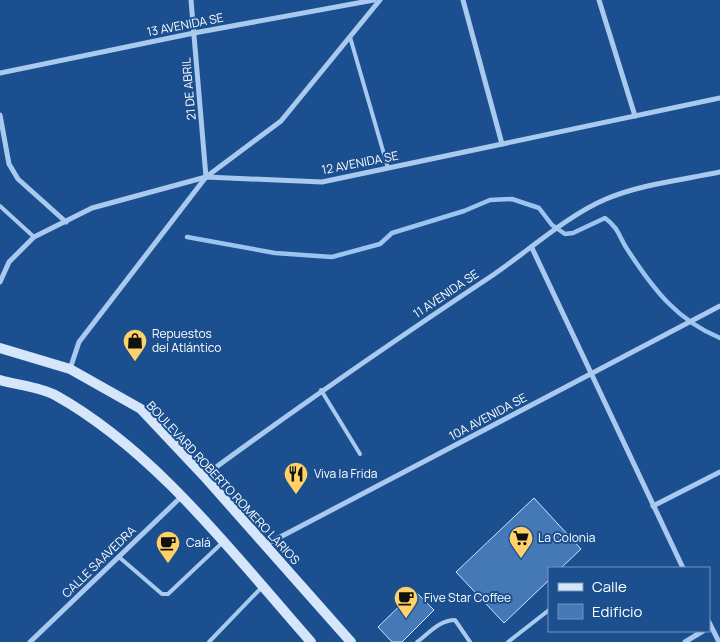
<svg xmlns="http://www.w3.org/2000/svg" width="720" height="642" font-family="Manrope,sans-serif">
<rect width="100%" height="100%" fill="#1b4f8f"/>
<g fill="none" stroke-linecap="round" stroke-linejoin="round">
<path stroke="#9cc4f0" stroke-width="4.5" d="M187 237 275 253 332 257 380 244 392 233 464 211 490 200 512 199 539 208 552 225 565 234 573 233 605 218C620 229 619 238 629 252 654 290 677 320 720 338"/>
</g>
<g fill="#4478b7" stroke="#cfe3fa">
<path d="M534 498 581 549 561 568H549V580L504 623 456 572Z"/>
<path d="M415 591 434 610 402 642H392L378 627Z"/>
</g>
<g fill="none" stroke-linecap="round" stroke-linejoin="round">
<g stroke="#a9c9ee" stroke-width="4">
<path d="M350 37 388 168"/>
<path d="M0 206 34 237"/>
<path d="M321 390 360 454"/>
<path d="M119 557 162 594H168L222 543"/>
<path d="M209 642 262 587"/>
<path d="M417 642C429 633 440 620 455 620L470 642"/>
<path d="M508 642 549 610"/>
</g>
<g stroke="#a9c9ee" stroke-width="5">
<path d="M191 0 206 177"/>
<path d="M463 0 502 144"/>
<path d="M599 0 635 116"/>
<path d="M0 73 194 33 374 0"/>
<path d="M0 115 9 164 18 179 66 222"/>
<path d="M532 248 683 568"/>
<path d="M0 282 9 262 34 237 92 208 206 177 322 182 720 98"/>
<path d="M70 369 79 342 206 177 281 121 380 0"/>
<path d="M204 476C299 406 395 340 493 275 528 251 568 215 606 199 642 184 682 180 720 172"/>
<path d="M653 506 720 472"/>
<path d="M265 545 720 306"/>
<path d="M709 622 719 642"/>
<path d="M30 642 181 497"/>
<path d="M685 642 703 631"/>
</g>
<g stroke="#d6e6fa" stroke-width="10">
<path d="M0 348 70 369 141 409 204 476 351 642"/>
<path d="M0 380C17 385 40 387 55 395 156 451 235 556 311 642"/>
</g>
</g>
<defs>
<symbol id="shop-pin" viewBox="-11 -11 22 30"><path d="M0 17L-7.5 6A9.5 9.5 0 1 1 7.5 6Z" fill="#ffd166" stroke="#1b4f8f"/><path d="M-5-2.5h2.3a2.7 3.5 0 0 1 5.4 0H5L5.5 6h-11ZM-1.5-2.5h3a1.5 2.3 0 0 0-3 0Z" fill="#111"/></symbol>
<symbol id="restaurant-pin" viewBox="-11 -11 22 30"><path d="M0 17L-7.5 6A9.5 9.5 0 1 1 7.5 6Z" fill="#ffd166" stroke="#1b4f8f"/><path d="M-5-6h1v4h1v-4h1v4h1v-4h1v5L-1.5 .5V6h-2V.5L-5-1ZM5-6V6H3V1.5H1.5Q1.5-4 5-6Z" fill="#111"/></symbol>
<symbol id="supermarket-pin" viewBox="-11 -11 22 30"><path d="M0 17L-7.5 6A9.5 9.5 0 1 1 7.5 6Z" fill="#ffd166" stroke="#1b4f8f"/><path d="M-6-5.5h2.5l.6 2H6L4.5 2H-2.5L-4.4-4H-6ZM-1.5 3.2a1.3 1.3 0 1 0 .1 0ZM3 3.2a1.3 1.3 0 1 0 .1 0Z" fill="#111"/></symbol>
<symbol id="cafe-pin" viewBox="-11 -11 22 30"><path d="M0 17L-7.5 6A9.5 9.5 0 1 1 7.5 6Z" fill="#ffd166" stroke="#1b4f8f"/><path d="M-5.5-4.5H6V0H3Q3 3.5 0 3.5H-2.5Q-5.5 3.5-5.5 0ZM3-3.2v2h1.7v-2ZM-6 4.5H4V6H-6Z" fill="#111"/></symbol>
</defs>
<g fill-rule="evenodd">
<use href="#shop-pin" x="121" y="327" width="28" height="38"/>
<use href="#restaurant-pin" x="282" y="460" width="28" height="38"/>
<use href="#supermarket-pin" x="507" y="524" width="28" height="38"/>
<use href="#cafe-pin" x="154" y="529" width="28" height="38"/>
<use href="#cafe-pin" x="392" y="584" width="28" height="38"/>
</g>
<g text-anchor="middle" stroke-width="4" stroke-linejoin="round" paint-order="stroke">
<g font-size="12" fill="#fff" stroke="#1b4f8f">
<text transform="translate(185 25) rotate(-11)" y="4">13 AVENIDA SE</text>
<text transform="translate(189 89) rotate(-95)" y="4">21 DE ABRIL</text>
<text transform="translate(360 163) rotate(-11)" y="4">12 AVENIDA SE</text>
<text transform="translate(446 294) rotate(-34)" y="4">11 AVENIDA SE</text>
<text transform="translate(488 417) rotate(-28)" y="4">10A AVENIDA SE</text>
<text transform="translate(223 483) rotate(47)" y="4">BOULEVARD ROBERTO ROMERO LARIOS</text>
<text transform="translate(99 562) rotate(-44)" y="4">CALLE SAAVEDRA</text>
</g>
<g font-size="12" fill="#fff" stroke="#1b4f8f" text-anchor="start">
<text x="152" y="338">Repuestos<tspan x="152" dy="14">del Atlántico</tspan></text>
<text x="314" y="478">Viva la Frida</text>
<text x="538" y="542">La Colonia</text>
<text x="186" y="547">Calá</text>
<text x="424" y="602">Five Star Coffee</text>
</g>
</g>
<rect x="548" y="567" width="162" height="65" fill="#1b4f8f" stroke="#7695bc"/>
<rect x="558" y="583" width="25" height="8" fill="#d6e6fa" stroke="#7695bc"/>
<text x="592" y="592" font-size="15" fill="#ffffff">Calle</text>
<rect x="558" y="604" width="25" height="15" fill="#4478b7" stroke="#7695bc"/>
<text x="592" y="617" font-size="15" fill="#ffffff">Edificio</text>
</svg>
